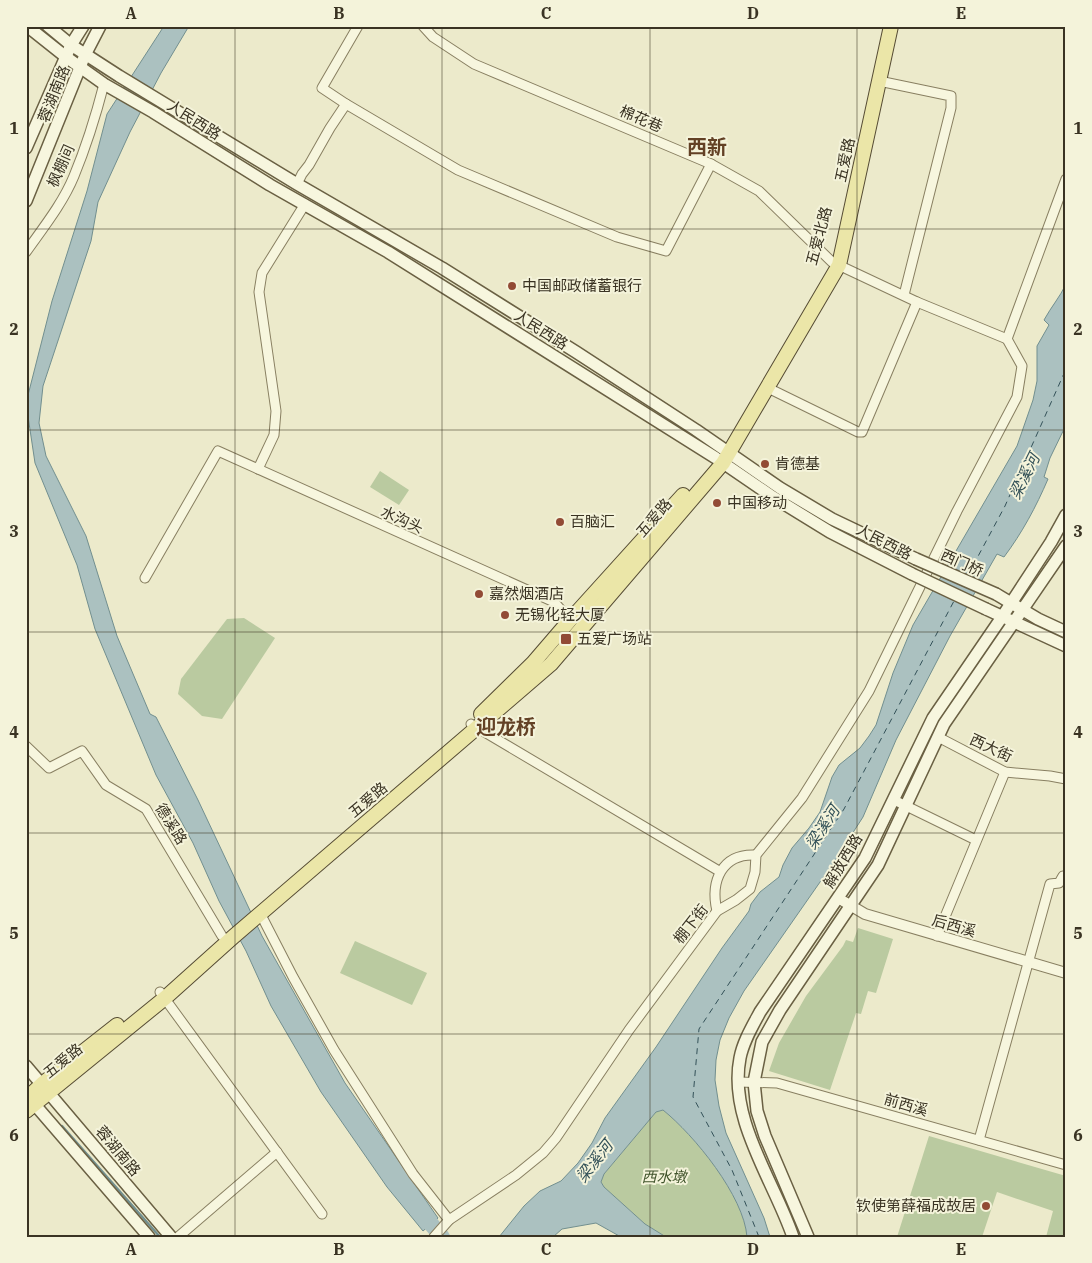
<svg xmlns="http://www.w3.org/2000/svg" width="1092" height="1263" font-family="'IBM Plex Serif','Noto Sans SC',serif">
<rect width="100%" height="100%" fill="#eceacb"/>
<g fill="#bacaa0">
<path d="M380 471 409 490 399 505 370 487Z"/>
<path d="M244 618 275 638 222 719 202 716 178 694 181 679 227 619Z"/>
<path d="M858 928 893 939 876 993 868 991 861 1014 856 1013 830 1090 769 1071 779 1043 806 996 843 946 846 940 853 942Z"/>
<path d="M355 941 427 973 412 1005 340 973Z"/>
<path d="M663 1110C694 1135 744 1196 747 1237H666L645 1224 604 1187 601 1182 604 1174 656 1112Z"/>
<path d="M929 1136 1066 1176V1237H1046L1053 1211 997 1192 982 1237H897Z"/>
</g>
<g fill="#abc1c0" stroke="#728f8f">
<path d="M164 26H189L161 73 130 132 98 202 91 241 43 386 39 423 46 456 86 536 117 636 150 714 156 717 198 800 262 936 345 1083 438 1218 423 1231 387 1187 321 1092 271 1006 246 951 219 901 193 843 156 775 95 629 77 565 35 463 26 403 52 301 87 191 107 114Z"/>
<path d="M1066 284V425L1050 458 1044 477 1048 479C1036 507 1022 533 1004 557L997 554 950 636 896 740 863 817 834 862 744 991 729 1018 720 1040 716 1060 715 1080 719 1106 726 1133 764 1218 770 1237H747C744 1196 694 1135 663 1110L656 1112 604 1174 601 1182 604 1187 645 1224 666 1237H621L596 1223 562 1229 553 1237H499L524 1206 540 1191 561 1181 578 1163 592 1143 605 1118 656 1047 722 948 749 911 751 904 760 892 779 877 783 865 792 848 809 828 820 812 832 777 839 765 860 748 869 736 876 725 893 673 913 625 1017 446 1033 400 1037 381V346L1049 325 1044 320C1051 307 1060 297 1066 284Z"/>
</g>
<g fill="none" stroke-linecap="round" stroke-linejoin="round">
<path stroke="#728f8f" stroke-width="2.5" d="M62 1126 160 1237"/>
<path stroke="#abc1c0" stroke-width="16" d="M417 1207 442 1237"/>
<g stroke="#335158" stroke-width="1" stroke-dasharray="6 5" stroke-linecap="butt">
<path d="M968 575 1005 506 1066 369"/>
<path d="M759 1237 732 1170 693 1097 699 1029 844 809 954 601"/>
</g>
<defs>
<g id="minor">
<path d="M423 26 433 37 474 64 711 164 759 191 832 262 917 302 1007 339"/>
<path d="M879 81 951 96V108L904 295"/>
<path d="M346 104 322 88 358 26"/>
<path d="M297 184 302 174 309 165 330 128 346 104 458 170 617 237 666 251 711 164"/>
<path d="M26 252C43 228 63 203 74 176 86 147 96 115 104 84"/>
<path d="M768 388 858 432H862L917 302"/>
<path d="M258 469 274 435 276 411 259 292 262 273 305 204"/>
<path d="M145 578 218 451 554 602 570 620"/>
<path d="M471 724 719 871"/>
<path d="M938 737 1005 772 1050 776 1066 779"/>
<path d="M26 746 49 768 82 751 106 785 146 809 222 936"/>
<path d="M894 800 976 840"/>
<path d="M717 911C710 881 722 853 756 855"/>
<path d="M260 913 293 977 334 1050 413 1174 449 1220"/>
<path d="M937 936 1005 772"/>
<path d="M160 992 322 1214"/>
<path d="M738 1082 777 1083 1066 1165"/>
<path d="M979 1140 1050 884 1059 883 1063 876 1066 877"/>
<path d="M178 1237 277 1152"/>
<path d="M434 1237 449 1220 516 1175 543 1153 556 1138 629 1030 717 911 736 900 750 889 755 872 756 855 802 798 869 691 957 511 1017 397 1022 366 1007 339 1066 179"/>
</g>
<path id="tertiary" d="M838 898 865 914 1066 973"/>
<g id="secondary">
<path d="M27 26 66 57 104 84 153 112 270 185 388 252 716 458 773 497 830 532 912 574"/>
<path d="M48 26 71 45 119 76 297 184 442 268 576 352 696 430 780 488 832 519 916 559"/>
<path d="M26 148 71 45 83 26"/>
<path d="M26 201 85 55 100 26"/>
<path d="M996 594 1038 619 1066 632"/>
<path d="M986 609 1066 646"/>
<path d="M26 1066 171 1237"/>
<path d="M30 1099 149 1237"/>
<path d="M793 1237C774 1181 728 1119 740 1058 743 1042 752 1027 760 1012L865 858 933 718 1002 617 1051 542 1066 515"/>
<path d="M808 1237 765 1136 757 1111 754 1082 762 1042 780 1010 878 865 944 724 1066 546"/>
</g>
<g id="primary">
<path d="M481 714 533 663 570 620 683 495"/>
<path d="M26 1099 42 1084 117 1025"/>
<path d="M26 1111 165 998 233 937 551 664 723 463 839 265 891 26"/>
</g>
</defs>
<use href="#minor" stroke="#887f61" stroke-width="11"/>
<use href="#tertiary" stroke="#887f61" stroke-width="12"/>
<use href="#secondary" stroke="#6a6043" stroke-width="14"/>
<use href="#primary" stroke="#564c34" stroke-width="16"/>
<use href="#minor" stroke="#f7f6de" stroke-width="9"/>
<use href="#tertiary" stroke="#f7f6de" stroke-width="10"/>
<use href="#secondary" stroke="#f7f6de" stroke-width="11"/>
<use href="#primary" stroke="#ebe6a8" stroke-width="14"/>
<defs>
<g id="secondary-bridge">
<path d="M916 559 996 594"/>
<path d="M912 574 986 609"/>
</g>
</defs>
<use href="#secondary-bridge" stroke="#6a6043" stroke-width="14" stroke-linecap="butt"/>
<use href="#secondary-bridge" stroke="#f7f6de" stroke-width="11"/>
</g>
<path fill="none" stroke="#3a3323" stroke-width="1" stroke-opacity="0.55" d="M235 26V1237M442 26V1237M650 26V1237M857 26V1237M26 229H1066M26 430H1066M26 632H1066M26 833H1066M26 1034H1066"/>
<g fill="#924b35" stroke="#f4f3da" stroke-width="2">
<circle cx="512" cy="286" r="5"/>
<circle cx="765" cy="464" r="5"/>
<circle cx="717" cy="503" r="5"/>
<circle cx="560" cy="522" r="5"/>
<circle cx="479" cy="594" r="5"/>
<circle cx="505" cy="615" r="5"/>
<rect x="560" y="633" width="12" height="12" rx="2.5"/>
<circle cx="986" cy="1206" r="5"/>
</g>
<g text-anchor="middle" stroke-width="4" stroke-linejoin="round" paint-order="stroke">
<g font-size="15" fill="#3a3323" stroke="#f4f3da">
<text transform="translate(54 94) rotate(-68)" y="5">蓉湖南路</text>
<text transform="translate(641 119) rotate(23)" y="5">棉花巷</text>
<text transform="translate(194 120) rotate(32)" y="5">人民西路</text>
<text transform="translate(845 160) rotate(-78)" y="5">五爱路</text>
<text transform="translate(61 166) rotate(-66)" y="5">枫棚间</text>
<text transform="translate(819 236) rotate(-75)" y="5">五爱北路</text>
<text transform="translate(541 330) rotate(32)" y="5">人民西路</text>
<text transform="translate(654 518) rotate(-49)" y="5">五爱路</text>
<text transform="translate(402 520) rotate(24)" y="5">水沟头</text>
<text transform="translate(884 542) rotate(27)" y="5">人民西路</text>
<text transform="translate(962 563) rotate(24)" y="5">西门桥</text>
<text transform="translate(991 748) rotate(25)" y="5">西大街</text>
<text transform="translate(368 800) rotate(-40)" y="5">五爱路</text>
<text transform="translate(171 824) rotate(58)" y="5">德溪路</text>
<text transform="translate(843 861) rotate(-59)" y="5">解放西路</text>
<text transform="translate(691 924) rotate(-52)" y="5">棚下街</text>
<text transform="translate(954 926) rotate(16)" y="5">后西溪</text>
<text transform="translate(63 1061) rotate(-39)" y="5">五爱路</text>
<text transform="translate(906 1105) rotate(16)" y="5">前西溪</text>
<text transform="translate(118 1151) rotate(50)" y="5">蓉湖南路</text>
</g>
<g font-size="15" fill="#3a3323" stroke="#f4f3da" text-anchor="start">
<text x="522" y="291">中国邮政储蓄银行</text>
<text x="775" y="469">肯德基</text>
<text x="727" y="508">中国移动</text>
<text x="570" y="527">百脑汇</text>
<text x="489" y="599">嘉然烟酒店</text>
<text x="515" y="620">无锡化轻大厦</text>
<text x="577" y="644">五爱广场站</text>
<text x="976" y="1211" text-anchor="end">钦使第薛福成故居</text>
</g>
<g font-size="15" font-style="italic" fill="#40542b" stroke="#f4f3da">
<text x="664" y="1182">西水墩</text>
</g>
<g font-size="16" font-style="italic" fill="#335158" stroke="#f4f3da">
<text transform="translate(1024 476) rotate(-64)" y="6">梁溪河</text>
<text transform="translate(822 827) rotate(-57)" y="6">梁溪河</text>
<text transform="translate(594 1161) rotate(-52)" y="6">梁溪河</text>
</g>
<g font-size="20" font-weight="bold" fill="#634125" stroke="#f4f3da">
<text x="707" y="154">西新</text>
<text x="506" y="734">迎龙桥</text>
</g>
</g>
<rect width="1092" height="1263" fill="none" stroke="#f4f3da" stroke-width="55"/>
<rect x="28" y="28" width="1036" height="1208" fill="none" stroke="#3a3323" stroke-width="2"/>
<g font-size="16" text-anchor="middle" font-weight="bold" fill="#3a3323">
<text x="131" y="19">A</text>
<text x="339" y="19">B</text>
<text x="546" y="19">C</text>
<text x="753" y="19">D</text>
<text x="961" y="19">E</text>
<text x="14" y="134">1</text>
<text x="1078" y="134">1</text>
<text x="14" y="335">2</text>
<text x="1078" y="335">2</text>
<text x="14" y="537">3</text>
<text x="1078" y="537">3</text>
<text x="14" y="738">4</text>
<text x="1078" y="738">4</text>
<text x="14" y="939">5</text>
<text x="1078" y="939">5</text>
<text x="14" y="1141">6</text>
<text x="1078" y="1141">6</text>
<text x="131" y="1255">A</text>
<text x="339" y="1255">B</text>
<text x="546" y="1255">C</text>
<text x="753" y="1255">D</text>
<text x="961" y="1255">E</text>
</g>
</svg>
